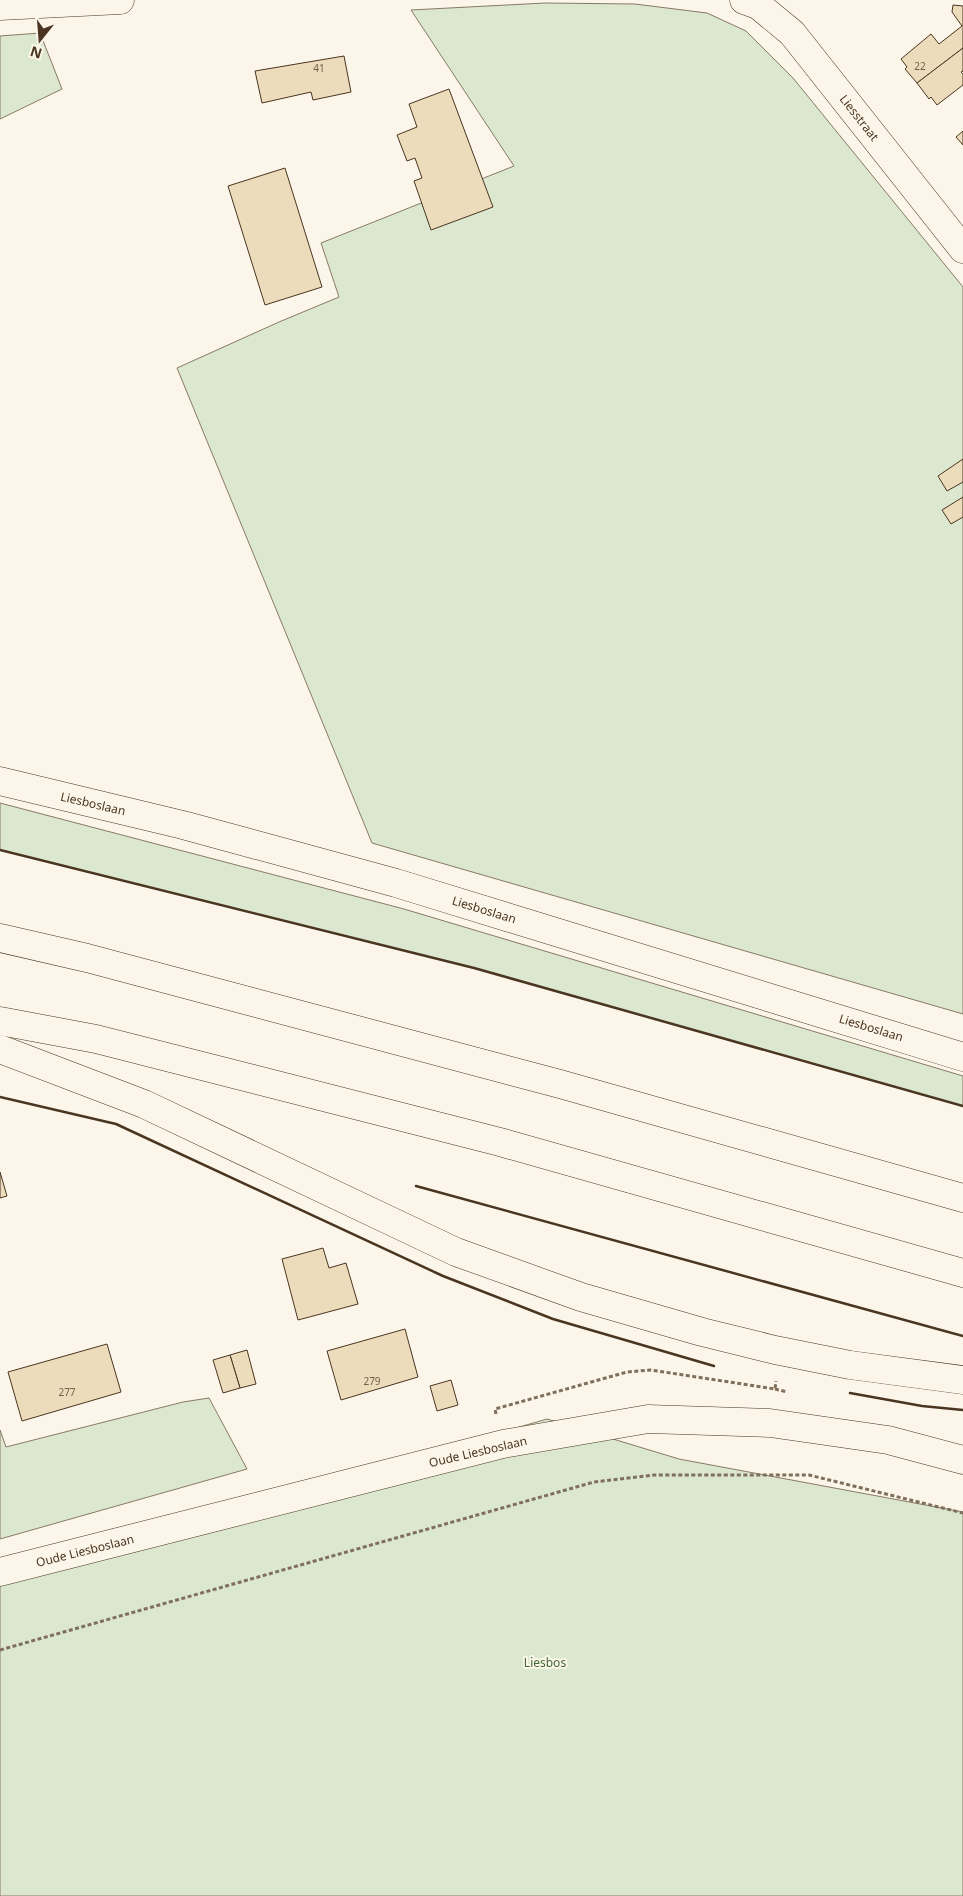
<svg xmlns="http://www.w3.org/2000/svg" width="963" height="1896" font-family="'Noto Sans',sans-serif">
<rect width="100%" height="100%" fill="#fbf6e9"/>
<g fill="#dce7d0" stroke="#887966">
<path d="M545 3 635 4 707 13 746 31 793 78 963 287V1014L372 843 177 368 279 322 339 297 321 243 514 166 411 10Z"/>
<path d="M40 33 62 89 0 119V36Z"/>
<path d="M0 803 404 909 963 1076V1106L474 968 0 850Z"/>
<path d="M209 1398 247 1469 0 1539V1430L6 1447 183 1402Z"/>
<path d="M547 1419 679 1459 963 1512V1896H0V1578Z"/>
</g>
<g fill="#ecdcbc" stroke="#4a3520">
<path d="M953 5 963 6V48L917 83 905 69 907 67 901 59 931 34 939 44 962 26 952 12Z"/>
<path d="M963 48V71L961 72 963 74V85L937 105 931 97 929 99 917 83Z"/>
<path d="M344 56 351 92 313 100 311 92 262 103 255 71Z"/>
<path d="M449 89 493 207 431 230 414 181 422 178 415 158 407 161 397 135 417 127 409 104Z"/>
<path d="M963 131V145L956 137Z"/>
<path d="M285 168 322 287 265 305 228 186Z"/>
<path d="M963 459V482L947 491 938 476Z"/>
<path d="M963 497V517L951 524 942 510Z"/>
<path d="M0 1172 7 1196 0 1198Z"/>
<path d="M323 1248 329 1268 346 1263 358 1304 298 1320 282 1259Z"/>
<path d="M405 1329 418 1377 341 1400 327 1351Z"/>
<path d="M107 1344 121 1392 22 1421 8 1372Z"/>
<path d="M247 1350 256 1384 240 1388 230 1355Z"/>
<path d="M230 1355 240 1388 223 1393 213 1360Z"/>
<path d="M451 1380 458 1405 437 1411 430 1386Z"/>
</g>
<g fill="none" stroke-linecap="round" stroke-linejoin="round">
<defs>
<g id="minor">
<path d="M744 0 758 5 792 33 963 249"/>
<path d="M0 6 120 0"/>
<path d="M0 781 183 825 396 883 963 1057"/>
<path d="M0 1049 144 1104 456 1252 581 1297 702 1332 775 1350 850 1365 963 1380"/>
<path d="M0 1572 503 1444 648 1419 770 1423 888 1440 963 1460"/>
</g>
<g id="highway">
<path d="M0 938 87 958 560 1084 963 1198"/>
<path d="M0 1021 96 1039 500 1142 963 1273"/>
</g>
</defs>
<use href="#minor" stroke="#4a3520" stroke-width="29"/>
<use href="#highway" stroke="#4a3520" stroke-width="29"/>
<g stroke="#7f6f5c" stroke-width="3" stroke-dasharray="4 2.5" stroke-linecap="butt">
<path d="M775 1389 787 1392"/>
<path d="M496 1414 495 1409 627 1372 651 1370 775 1389 776 1381"/>
<path d="M0 1650 594 1482 655 1475H809L963 1513"/>
</g>
<use href="#minor" stroke="#fbf6e9" stroke-width="28"/>
<use href="#highway" stroke="#fbf6e9" stroke-width="28"/>
<g stroke="#4a3520" stroke-width="2.5">
<path d="M0 850 474 968 963 1106"/>
<path d="M0 1097 116 1124 443 1276 553 1319 714 1366"/>
<path d="M416 1186 963 1336"/>
<path d="M850 1393 922 1406 963 1410"/>
</g>
</g>
<g text-anchor="middle" stroke-width="4" stroke-linejoin="round" paint-order="stroke">
<g font-size="10" fill="#725f47">
<text x="920" y="70">22</text>
<text x="319" y="72">41</text>
<text x="372" y="1385">279</text>
<text x="67" y="1396">277</text>
</g>
<g font-size="12" fill="#4a3520" stroke="#fbf6e9">
<text transform="translate(859 118) rotate(52)" y="4">Liesstraat</text>
<text transform="translate(93 804) rotate(13)" y="4">Liesboslaan</text>
<text transform="translate(484 910) rotate(17)" y="4">Liesboslaan</text>
<text transform="translate(871 1028) rotate(17)" y="4">Liesboslaan</text>
<text transform="translate(478 1452) rotate(-13)" y="4">Oude Liesboslaan</text>
<text transform="translate(85 1551) rotate(-14)" y="4">Oude Liesboslaan</text>
</g>
<g font-size="12" fill="#436837" stroke="#fbf6e9">
<text x="545" y="1667">Liesbos</text>
</g>
</g>
<g transform="translate(40 40) rotate(197)" stroke="#fbf6e9" stroke-width="4" paint-order="stroke">
<path d="M0-4L9 19L0 12L-9 19Z" fill="#4a3520"/>
<text y="-8" font-size="14" font-weight="bold" text-anchor="middle" fill="#4a3520">N</text>
</g>
</svg>
